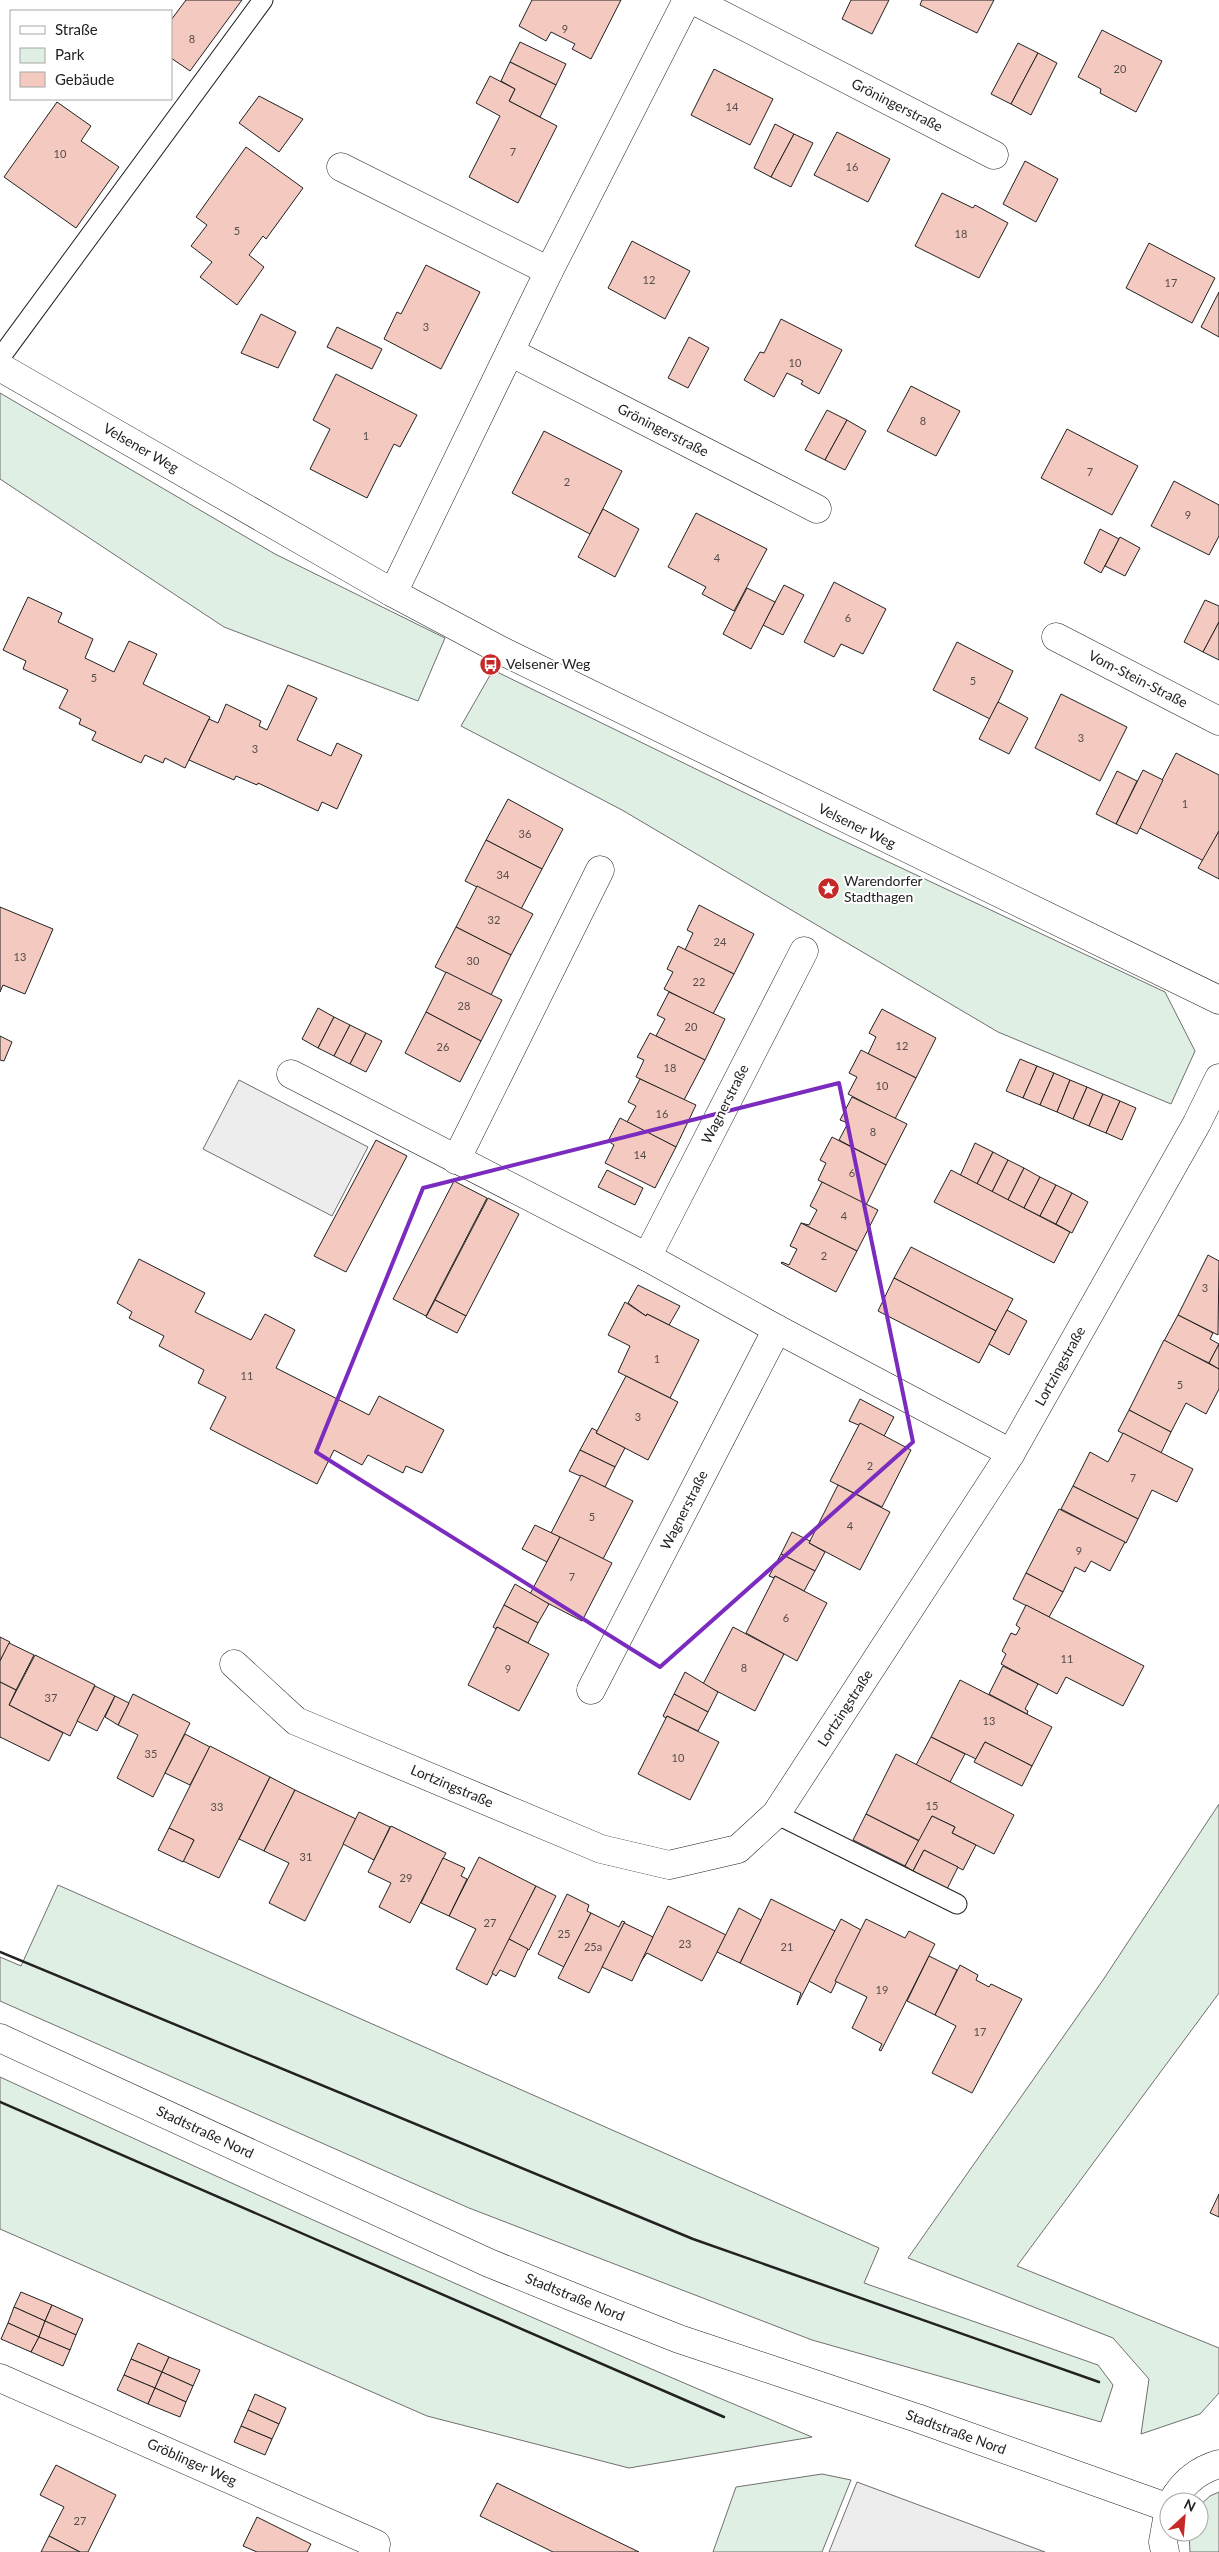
<svg xmlns="http://www.w3.org/2000/svg" width="1219" height="2552" font-family="Lato,sans-serif">
<rect width="100%" height="100%" fill="#fff"/>
<g fill="#e0efe3" stroke="#6f6f6f">
<path d="M0 393 275 554 445 638 418 701 224 627 0 479Z"/>
<path d="M493 670 827 833 1165 992 1195 1051 1171 1104 998 1032 622 810 461 726Z"/>
<path d="M1219 1804V1993L1017 2266 1219 2348V2393L1200 2414 1141 2434 1149 2379 1113 2338 908 2258 1103 1980Z"/>
<path d="M58 1885 879 2248 864 2283 1098 2365 1113 2385 1101 2422 812 2340 469 2208 0 2001V1957L21 1966Z"/>
<path d="M0 2077C269 2201 538 2323 812 2437L629 2468 427 2416 0 2229Z"/>
<path d="M822 2474 851 2480 822 2552H713L736 2487Z"/>
<path d="M1219 2492V2552H1190L1189 2532H1199V2506L1210 2496Z"/>
</g>
<g fill="#ededed" stroke="#6f6f6f">
<path d="M239 1080 368 1147 332 1216 203 1149Z"/>
<path d="M857 2482 1045 2552H829Z"/>
</g>
<g fill="#f3c9c0" stroke="#222">
<path d="M186 0H242L190 71 171 58V20Z"/>
<path d="M532 0H621L591 59 572 49 575 44 551 32 546 41 519 26Z"/>
<path d="M851 0H889L872 34 842 19Z"/>
<path d="M922 0H994L977 33 920 5Z"/>
<path d="M1102 30 1162 61 1136 112 1100 93 1101 89 1078 77Z"/>
<path d="M520 42 566 64 556 85 510 62Z"/>
<path d="M1018 43 1038 53 1011 104 991 94Z"/>
<path d="M1038 53 1057 63 1031 115 1011 104Z"/>
<path d="M510 62 556 85 540 117 509 101 515 89 501 81Z"/>
<path d="M714 69 773 99 750 145 691 115Z"/>
<path d="M490 76 515 89 509 101 557 126 518 203 469 177 500 116 476 103Z"/>
<path d="M259 96 303 119 279 152 239 123Z"/>
<path d="M57 102 91 126 81 141 119 167 76 228 4 177Z"/>
<path d="M775 124 794 134 771 177 754 168Z"/>
<path d="M837 132 890 159 868 202 814 175Z"/>
<path d="M794 134 813 143 791 187 771 177Z"/>
<path d="M246 147 303 188 266 239 263 236 249 255 264 267 237 305 200 277 212 262 191 246 207 225 196 217Z"/>
<path d="M1025 161 1058 179 1036 222 1003 204Z"/>
<path d="M942 193 973 208 975 205 1008 223 979 278 915 246Z"/>
<path d="M632 241 690 271 665 319 608 288Z"/>
<path d="M1149 243 1215 278 1192 323 1126 288Z"/>
<path d="M426 265 480 292 441 369 384 339 397 312 401 314Z"/>
<path d="M1219 292V337L1201 327Z"/>
<path d="M261 314 296 332 278 368 241 353Z"/>
<path d="M781 319 842 350 819 394 801 384 803 381 787 373 774 397 744 380 760 352 764 353Z"/>
<path d="M337 327 382 349 372 369 327 347Z"/>
<path d="M689 337 709 348 688 388 668 378Z"/>
<path d="M336 374 417 415 400 447 394 444 367 498 310 469 330 429 313 420Z"/>
<path d="M911 386 960 411 936 456 887 431Z"/>
<path d="M827 410 847 420 825 460 805 450Z"/>
<path d="M847 420 866 431 845 470 825 460Z"/>
<path d="M1067 429 1138 466 1112 515 1041 478Z"/>
<path d="M544 431 622 471 590 534 512 493Z"/>
<path d="M1174 481 1219 505V536L1209 555 1151 526Z"/>
<path d="M603 509 639 529 615 577 578 557Z"/>
<path d="M696 513 767 549 734 611 702 594 706 587 668 567Z"/>
<path d="M1100 529 1119 539 1101 573 1084 563Z"/>
<path d="M1120 537 1140 548 1125 576 1105 566Z"/>
<path d="M834 582 886 609 863 654 841 644 834 657 804 642Z"/>
<path d="M784 585 804 595 783 635 763 625Z"/>
<path d="M747 588 775 602 751 649 723 634Z"/>
<path d="M28 597 62 613 58 622 93 639 85 658 114 672 129 641 157 654 143 684 210 717 185 768 165 758 163 763 145 755 141 763 92 740 96 732 79 724 81 719 59 708 68 690 23 669 26 661 3 650Z"/>
<path d="M1205 600 1219 606V622L1203 652 1184 642Z"/>
<path d="M1219 622V660L1203 652Z"/>
<path d="M957 642 1013 671 990 719 933 690Z"/>
<path d="M288 685 317 698 297 740 331 756 337 743 362 755 337 809 322 802 318 811 258 783 257 785 236 776 234 780 189 760 209 719 218 723 226 704 261 721 259 726 267 730Z"/>
<path d="M1061 694 1127 727 1100 781 1035 748Z"/>
<path d="M998 702 1028 718 1009 754 979 739Z"/>
<path d="M1176 753 1219 775V831L1204 861 1138 827Z"/>
<path d="M1143 770 1163 780 1137 834 1116 824Z"/>
<path d="M1117 771 1137 781 1116 824 1096 814Z"/>
<path d="M508 799 563 829 542 869 486 840Z"/>
<path d="M1219 831V879L1198 868Z"/>
<path d="M486 840 542 869 521 909 465 881Z"/>
<path d="M477 886 533 914 511 955 456 927Z"/>
<path d="M699 905 754 934 734 974 685 950 693 933 687 930Z"/>
<path d="M0 907 53 929 25 994 3 985 0 992Z"/>
<path d="M456 927 511 955 491 995 435 967Z"/>
<path d="M678 946 734 974 713 1014 664 989 673 972 667 969Z"/>
<path d="M446 972 502 1000 481 1041 426 1012Z"/>
<path d="M669 992 725 1019 705 1060 656 1036 665 1019 657 1015Z"/>
<path d="M318 1008 334 1017 318 1048 302 1039Z"/>
<path d="M882 1009 936 1038 916 1078 868 1054 876 1037 869 1033Z"/>
<path d="M426 1012 481 1041 460 1082 405 1053Z"/>
<path d="M334 1017 350 1025 334 1056 318 1048Z"/>
<path d="M350 1025 366 1033 350 1064 334 1056Z"/>
<path d="M366 1033 382 1041 366 1072 350 1064Z"/>
<path d="M650 1033 705 1060 684 1100 636 1077 644 1060 637 1057Z"/>
<path d="M0 1036 12 1042 4 1061 0 1060Z"/>
<path d="M861 1050 916 1078 895 1119 848 1094 857 1077 849 1073Z"/>
<path d="M1020 1059 1037 1066 1023 1098 1006 1091Z"/>
<path d="M1037 1066 1054 1073 1040 1105 1023 1098Z"/>
<path d="M1054 1073 1070 1080 1057 1112 1040 1105Z"/>
<path d="M640 1079 696 1105 676 1147 627 1122 636 1106 628 1102Z"/>
<path d="M1070 1080 1087 1087 1073 1119 1057 1112Z"/>
<path d="M1087 1087 1103 1094 1089 1126 1073 1119Z"/>
<path d="M1103 1094 1120 1101 1106 1133 1089 1126Z"/>
<path d="M852 1097 907 1124 886 1165 839 1140 848 1123 840 1120Z"/>
<path d="M1120 1101 1136 1108 1122 1140 1106 1133Z"/>
<path d="M620 1118 676 1147 655 1188 605 1163 614 1145 608 1141Z"/>
<path d="M832 1137 886 1165 866 1205 818 1180 826 1163 820 1160Z"/>
<path d="M376 1140 407 1156 346 1272 314 1256Z"/>
<path d="M975 1143 993 1152 977 1184 960 1176Z"/>
<path d="M993 1152 1008 1160 992 1192 977 1184Z"/>
<path d="M1008 1160 1024 1168 1008 1200 992 1192Z"/>
<path d="M1024 1168 1040 1177 1024 1208 1008 1200Z"/>
<path d="M607 1170 643 1188 635 1205 598 1187Z"/>
<path d="M951 1170 1070 1232 1054 1263 934 1202Z"/>
<path d="M1040 1177 1056 1185 1040 1216 1024 1208Z"/>
<path d="M454 1181 487 1198 426 1316 393 1299Z"/>
<path d="M822 1182 878 1210 857 1251 801 1223 809 1225 817 1210 810 1206Z"/>
<path d="M1056 1185 1072 1193 1056 1224 1040 1216Z"/>
<path d="M1072 1193 1088 1202 1072 1233 1056 1224Z"/>
<path d="M488 1198 519 1214 466 1316 435 1300Z"/>
<path d="M801 1223 857 1251 836 1292 781 1263 782 1262 789 1265 797 1249 790 1246Z"/>
<path d="M911 1247 1013 1299 996 1331 894 1278Z"/>
<path d="M1208 1255 1219 1261 1218 1335 1178 1315Z"/>
<path d="M139 1259 205 1293 195 1312 251 1340 265 1314 295 1330 276 1368 369 1415 379 1396 444 1430 422 1473 406 1466 403 1473 368 1455 362 1465 334 1450 317 1484 210 1429 226 1397 198 1383 204 1370 159 1346 164 1336 129 1318 132 1312 117 1303Z"/>
<path d="M894 1278 996 1331 979 1363 878 1311Z"/>
<path d="M638 1285 680 1306 669 1325 647 1314 646 1316 628 1303Z"/>
<path d="M435 1300 466 1316 457 1333 426 1317Z"/>
<path d="M625 1302 646 1316 647 1314 699 1340 670 1398 618 1372 630 1346 608 1335Z"/>
<path d="M1007 1310 1027 1321 1009 1355 989 1344Z"/>
<path d="M1178 1315 1213 1333 1210 1339 1219 1344 1209 1363 1164 1341Z"/>
<path d="M1164 1340 1219 1369V1389L1206 1414 1186 1403 1171 1432 1129 1410Z"/>
<path d="M1219 1344V1369L1209 1363Z"/>
<path d="M626 1376 678 1402 648 1460 596 1433Z"/>
<path d="M860 1399 894 1417 884 1436 849 1421Z"/>
<path d="M1129 1410 1171 1432 1161 1453 1118 1431Z"/>
<path d="M860 1423 911 1450 882 1507 830 1481Z"/>
<path d="M592 1428 597 1431 596 1433 625 1448 615 1467 580 1450Z"/>
<path d="M1123 1433 1193 1469 1177 1502 1152 1490 1138 1519 1073 1486 1090 1452 1108 1462Z"/>
<path d="M580 1450 615 1467 605 1487 569 1471Z"/>
<path d="M581 1475 633 1501 603 1559 551 1533Z"/>
<path d="M838 1485 890 1512 860 1570 809 1543Z"/>
<path d="M1073 1486 1138 1519 1126 1543 1061 1509Z"/>
<path d="M1059 1509 1125 1542 1110 1571 1091 1561 1085 1572 1075 1567 1063 1592 1026 1573Z"/>
<path d="M535 1525 560 1537 547 1562 522 1549Z"/>
<path d="M792 1532 810 1541 809 1543 825 1552 815 1571 781 1554Z"/>
<path d="M560 1537 612 1563 582 1621 530 1594Z"/>
<path d="M781 1554 815 1571 804 1591 775 1576 774 1578 769 1576Z"/>
<path d="M1026 1573 1063 1592 1049 1617 1013 1599Z"/>
<path d="M775 1576 827 1603 797 1661 746 1633Z"/>
<path d="M515 1584 549 1604 538 1623 504 1605Z"/>
<path d="M504 1605 538 1623 528 1643 497 1627 496 1629 493 1627Z"/>
<path d="M1026 1605 1144 1666 1123 1706 1066 1677 1057 1694 1001 1664 1006 1654 1002 1651 1011 1633 1016 1635 1020 1628 1016 1625Z"/>
<path d="M497 1627 549 1654 519 1711 468 1685Z"/>
<path d="M733 1627 784 1654 755 1711 703 1684Z"/>
<path d="M0 1637 10 1642 0 1661Z"/>
<path d="M9 1643 34 1655 16 1690 0 1682V1661Z"/>
<path d="M35 1655 95 1685 70 1736 9 1705Z"/>
<path d="M1003 1666 1038 1684 1025 1709 1028 1711 1027 1714 989 1694Z"/>
<path d="M685 1672 718 1692 708 1712 674 1694Z"/>
<path d="M960 1680 1052 1727 1032 1766 985 1742 976 1759 931 1737Z"/>
<path d="M0 1682 16 1690 9 1705 63 1733 49 1761 0 1737Z"/>
<path d="M95 1686 115 1696 97 1731 77 1721Z"/>
<path d="M133 1694 190 1723 153 1797 117 1778 138 1735 118 1725Z"/>
<path d="M674 1694 708 1712 698 1731 667 1716 666 1718 663 1716Z"/>
<path d="M115 1696 129 1703 118 1725 105 1717Z"/>
<path d="M667 1716 719 1742 690 1800 638 1774Z"/>
<path d="M185 1734 210 1747 190 1785 165 1773Z"/>
<path d="M931 1737 965 1754 950 1782 916 1765Z"/>
<path d="M985 1742 1032 1766 1022 1786 974 1762Z"/>
<path d="M210 1746 270 1777 219 1878 183 1861 194 1840 169 1828Z"/>
<path d="M896 1754 1014 1815 994 1854 952 1833 955 1827 932 1816 920 1841 866 1814Z"/>
<path d="M270 1777 295 1790 264 1851 239 1839Z"/>
<path d="M295 1790 356 1819 305 1921 269 1903 289 1863 264 1851Z"/>
<path d="M359 1812 390 1827 374 1860 343 1844Z"/>
<path d="M866 1814 919 1841 905 1866 853 1840Z"/>
<path d="M932 1816 955 1827 952 1833 976 1845 963 1870 924 1850 913 1871 905 1866Z"/>
<path d="M391 1826 446 1853 410 1923 379 1907 391 1883 368 1872Z"/>
<path d="M169 1828 194 1840 183 1862 158 1850Z"/>
<path d="M924 1850 958 1867 947 1889 913 1871Z"/>
<path d="M479 1857 536 1886 487 1985 456 1969 476 1929 449 1916Z"/>
<path d="M443 1858 465 1868 461 1876 467 1879 449 1916 421 1903Z"/>
<path d="M536 1886 556 1896 529 1950 509 1939Z"/>
<path d="M567 1894 589 1905 587 1911 591 1913 564 1967 538 1954Z"/>
<path d="M771 1899 835 1931 797 2005 801 1993 740 1963Z"/>
<path d="M668 1906 726 1935 702 1981 647 1953 640 1963Z"/>
<path d="M739 1908 761 1920 740 1963 717 1952Z"/>
<path d="M591 1913 619 1927 622 1921 625 1922 589 1993 558 1978Z"/>
<path d="M841 1919 861 1930 831 1993 809 1981Z"/>
<path d="M866 1919 905 1938 909 1931 935 1944 881 2051 879 2050 882 2044 852 2028 867 1997 835 1981Z"/>
<path d="M624 1923 653 1937 632 1981 602 1967Z"/>
<path d="M509 1939 528 1949 515 1977 500 1970 496 1976 492 1973Z"/>
<path d="M929 1956 957 1970 935 2015 907 2001Z"/>
<path d="M960 1965 978 1975 976 1980 989 1987 991 1984 1022 1999 972 2093 932 2073 956 2026 935 2015Z"/>
<path d="M1219 2194V2217L1210 2213Z"/>
<path d="M21 2292 52 2305 45 2321 14 2307Z"/>
<path d="M52 2305 83 2319 76 2335 45 2321Z"/>
<path d="M14 2307 45 2321 39 2337 8 2323Z"/>
<path d="M45 2321 76 2335 70 2350 39 2337Z"/>
<path d="M8 2323 39 2337 31 2352 1 2339Z"/>
<path d="M39 2337 70 2350 63 2366 31 2352Z"/>
<path d="M138 2343 169 2357 162 2372 131 2359Z"/>
<path d="M169 2357 200 2370 193 2386 162 2372Z"/>
<path d="M131 2359 162 2372 155 2388 124 2375Z"/>
<path d="M162 2372 193 2386 186 2402 155 2388Z"/>
<path d="M124 2375 155 2388 148 2404 117 2390Z"/>
<path d="M155 2388 186 2402 180 2417 148 2404Z"/>
<path d="M255 2394 286 2408 279 2424 248 2410Z"/>
<path d="M248 2410 279 2424 272 2439 241 2426Z"/>
<path d="M241 2426 272 2439 265 2455 234 2442Z"/>
<path d="M56 2465 116 2495 88 2552H80L49 2536 64 2507 40 2495Z"/>
<path d="M497 2483 639 2552H553L480 2516Z"/>
<path d="M257 2517 311 2544 307 2552H257L243 2546Z"/>
<path d="M49 2536 80 2552H41Z"/>
</g>
<g fill="none" stroke-linecap="round" stroke-linejoin="round">
<defs>
<g id="lane">
<path d="M0 358 263 0"/>
<path d="M776 1814 957 1904"/>
</g>
<g id="street">
<path d="M693 0 994 155"/>
<path d="M341 167 549 271"/>
<path d="M510 352 817 509"/>
<path d="M0 367 393 593 502 651 1219 1000"/>
<path d="M393 593 549 271 687 0"/>
<path d="M1056 637 1219 721"/>
<path d="M291 1074 647 1257 777 1329 1011 1453"/>
<path d="M456 1160 600 870"/>
<path d="M647 1257 804 951"/>
<path d="M234 1664 296 1721 601 1849 669 1865 738 1849 776 1814 1011 1453 1197 1123 1219 1078"/>
<path d="M591 1690 777 1329"/>
<path d="M0 2378 376 2544 375 2552"/>
</g>
<g id="secondary">
<path d="M0 2038 489 2263 573 2297 679 2339 917 2418 1169 2508"/>
<path d="M1172 2502C1182 2484 1198 2470 1219 2464"/>
<path d="M1165 2552 1163 2542 1169 2508"/>
</g>
</defs>
<use href="#lane" stroke="#222" stroke-width="21"/>
<use href="#street" stroke="#222" stroke-width="29"/>
<use href="#secondary" stroke="#222" stroke-width="29"/>
<use href="#lane" stroke="#fff" stroke-width="19"/>
<use href="#street" stroke="#fff" stroke-width="28"/>
<use href="#secondary" stroke="#fff" stroke-width="28"/>
<g stroke="#222" stroke-width="2.5">
<path d="M0 1952 693 2239 1099 2382"/>
<path d="M0 2102 724 2417"/>
</g>
</g>
<path fill="none" stroke="#7b2cbf" stroke-width="4" stroke-linejoin="round" d="M839 1083 913 1442 660 1667 316 1452 423 1188Z"/>
<defs>
<symbol id="bus-disc" viewBox="-11 -11 22 22"><circle r="9.5" fill="#c62828" stroke="#fff"/><path d="M-5-6H5V4H4V6H2V4H-2V6H-4V4H-5ZM-3.5-4V0h7V-4ZM-3.5 1.2v1.5H-2V1.2ZM2 1.2v1.5H3.5V1.2Z" fill="#fff"/></symbol>
<symbol id="sight-disc" viewBox="-11 -11 22 22"><circle r="9.5" fill="#c62828" stroke="#fff"/><path d="M0-6L1.8-2.2L6-1.7L2.9 1.2L3.7 5.4L0 3.3L-3.7 5.4L-2.9 1.2L-6-1.7L-1.8-2.2Z" fill="#fff"/></symbol>
</defs>
<g fill-rule="evenodd">
<use href="#bus-disc" x="478" y="652" width="25" height="25"/>
<use href="#sight-disc" x="816" y="876" width="25" height="25"/>
</g>
<g text-anchor="middle" stroke-width="4" stroke-linejoin="round" paint-order="stroke">
<g font-size="11" fill="#564c4a">
<text x="565" y="33">9</text>
<text x="192" y="43">8</text>
<text x="1120" y="73">20</text>
<text x="732" y="111">14</text>
<text x="513" y="156">7</text>
<text x="60" y="158">10</text>
<text x="852" y="171">16</text>
<text x="237" y="235">5</text>
<text x="961" y="238">18</text>
<text x="649" y="284">12</text>
<text x="1171" y="287">17</text>
<text x="426" y="331">3</text>
<text x="795" y="367">10</text>
<text x="923" y="425">8</text>
<text x="366" y="440">1</text>
<text x="1090" y="476">7</text>
<text x="567" y="486">2</text>
<text x="1188" y="519">9</text>
<text x="717" y="562">4</text>
<text x="848" y="622">6</text>
<text x="94" y="682">5</text>
<text x="973" y="685">5</text>
<text x="1081" y="742">3</text>
<text x="255" y="753">3</text>
<text x="1185" y="808">1</text>
<text x="525" y="838">36</text>
<text x="503" y="879">34</text>
<text x="494" y="924">32</text>
<text x="720" y="946">24</text>
<text x="20" y="961">13</text>
<text x="473" y="965">30</text>
<text x="699" y="986">22</text>
<text x="464" y="1010">28</text>
<text x="691" y="1031">20</text>
<text x="902" y="1050">12</text>
<text x="443" y="1051">26</text>
<text x="670" y="1072">18</text>
<text x="882" y="1090">10</text>
<text x="662" y="1118">16</text>
<text x="873" y="1136">8</text>
<text x="640" y="1159">14</text>
<text x="852" y="1177">6</text>
<text x="844" y="1220">4</text>
<text x="824" y="1260">2</text>
<text x="1205" y="1292">3</text>
<text x="657" y="1363">1</text>
<text x="247" y="1380">11</text>
<text x="1180" y="1389">5</text>
<text x="638" y="1421">3</text>
<text x="870" y="1470">2</text>
<text x="1133" y="1482">7</text>
<text x="592" y="1521">5</text>
<text x="850" y="1530">4</text>
<text x="1079" y="1555">9</text>
<text x="572" y="1581">7</text>
<text x="786" y="1622">6</text>
<text x="1067" y="1663">11</text>
<text x="744" y="1672">8</text>
<text x="508" y="1673">9</text>
<text x="51" y="1702">37</text>
<text x="989" y="1725">13</text>
<text x="151" y="1758">35</text>
<text x="678" y="1762">10</text>
<text x="932" y="1810">15</text>
<text x="217" y="1811">33</text>
<text x="306" y="1861">31</text>
<text x="406" y="1882">29</text>
<text x="490" y="1927">27</text>
<text x="564" y="1938">25</text>
<text x="685" y="1948">23</text>
<text x="593" y="1951">25a</text>
<text x="787" y="1951">21</text>
<text x="882" y="1994">19</text>
<text x="980" y="2036">17</text>
<text x="80" y="2525">27</text>
</g>
<g font-size="14" fill="#222" stroke="#fff">
<text transform="translate(897 105) rotate(27)" y="5">Gröningerstraße</text>
<text transform="translate(663 430) rotate(27)" y="5">Gröningerstraße</text>
<text transform="translate(141 448) rotate(30)" y="5">Velsener Weg</text>
<text transform="translate(1138 679) rotate(27)" y="5">Vom-Stein-Straße</text>
<text transform="translate(857 826) rotate(26)" y="5">Velsener Weg</text>
<text transform="translate(725 1104) rotate(-63)" y="5">Wagnerstraße</text>
<text transform="translate(1060 1366) rotate(-61)" y="5">Lortzingstraße</text>
<text transform="translate(684 1510) rotate(-63)" y="5">Wagnerstraße</text>
<text transform="translate(845 1708) rotate(-57)" y="5">Lortzingstraße</text>
<text transform="translate(452 1786) rotate(23)" y="5">Lortzingstraße</text>
<text transform="translate(205 2132) rotate(25)" y="5">Stadtstraße Nord</text>
<text transform="translate(575 2297) rotate(22)" y="5">Stadtstraße Nord</text>
<text transform="translate(956 2432) rotate(20)" y="5">Stadtstraße Nord</text>
<text transform="translate(192 2462) rotate(24)" y="5">Gröblinger Weg</text>
</g>
<g font-size="14" fill="#222" stroke="#fff" text-anchor="start">
<text x="506" y="669">Velsener Weg</text>
<text x="844" y="886">Warendorfer<tspan x="844" dy="16">Stadthagen</tspan></text>
</g>
</g>
<rect x="10" y="10" width="162" height="90" fill="#ffffff" stroke="#a7a7a7"/>
<rect x="20" y="26" width="25" height="8" fill="#ffffff" stroke="#a7a7a7"/>
<text x="55" y="35" font-size="15" fill="#222222">Straße</text>
<rect x="20" y="48" width="25" height="15" fill="#e0efe3" stroke="#a7a7a7"/>
<text x="55" y="60" font-size="15" fill="#222222">Park</text>
<rect x="20" y="72" width="25" height="15" fill="#f3c9c0" stroke="#a7a7a7"/>
<text x="55" y="85" font-size="15" fill="#222222">Gebäude</text>
<g transform="translate(1184 2517) rotate(26)"><circle r="24" fill="#ffffff" stroke="#a7a7a7"/>
<path d="M0-4L9 19L0 12L-9 19Z" fill="#c62828"/>
<text y="-8" font-size="14" font-weight="bold" text-anchor="middle" fill="#222222">N</text>
</g>
</svg>
